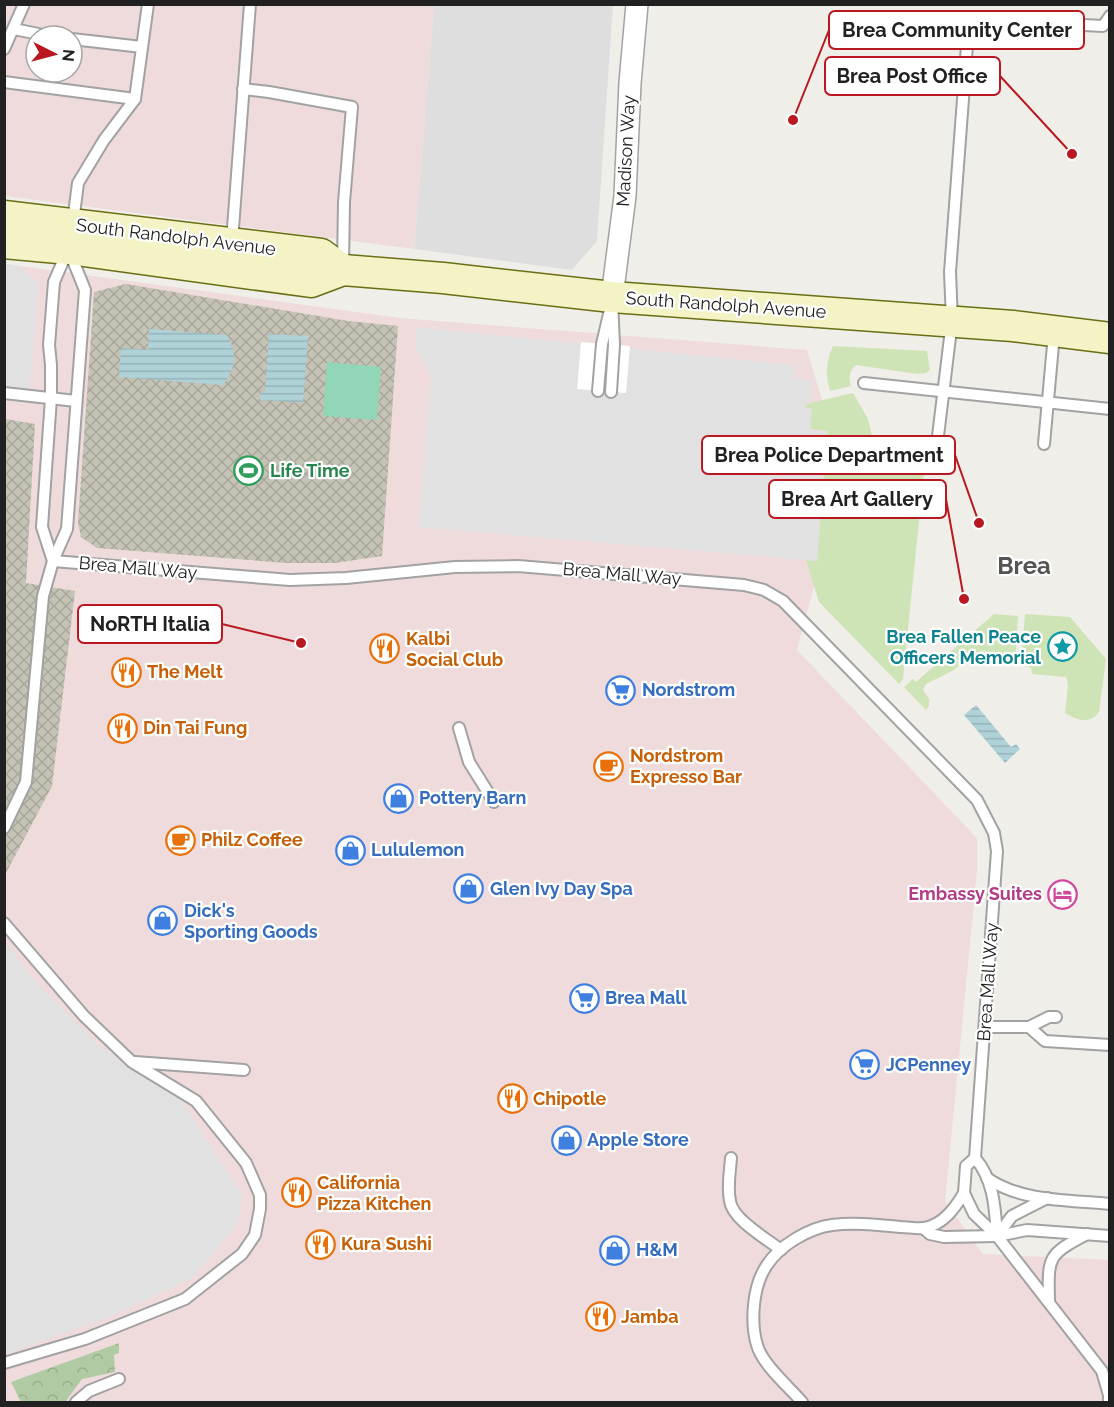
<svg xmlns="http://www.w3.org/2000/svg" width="1114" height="1407" font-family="Raleway,sans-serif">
<defs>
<pattern id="construction-cross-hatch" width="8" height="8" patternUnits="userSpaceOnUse" patternTransform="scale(1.5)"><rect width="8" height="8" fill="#c4c3b5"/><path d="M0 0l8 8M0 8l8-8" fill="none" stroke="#a8a79b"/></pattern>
<pattern id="forest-crowns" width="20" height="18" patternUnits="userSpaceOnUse" patternTransform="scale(1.5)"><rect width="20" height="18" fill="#b0cba3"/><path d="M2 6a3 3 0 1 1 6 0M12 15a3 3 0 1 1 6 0" fill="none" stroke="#97ae8c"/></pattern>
<pattern id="water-rules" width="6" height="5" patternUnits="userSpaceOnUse" patternTransform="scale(1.5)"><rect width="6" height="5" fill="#afd1d8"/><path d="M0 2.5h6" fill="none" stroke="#96b3b9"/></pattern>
</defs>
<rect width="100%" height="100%" fill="#f0eee9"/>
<path fill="#dfdede" d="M434 5H613L597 241 572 270 414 249Z"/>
<g fill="#efdbdb" fill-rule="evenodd">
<path d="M5 5H434L414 249 5 196ZM36 36H72V72H36Z"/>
<path d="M5 264 400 318 807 350 831 431 820 564 797 650 977 838V871L945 1201 983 1254 1109 1260V1402H5Z"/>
</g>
<g fill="url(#construction-cross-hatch)">
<path d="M126 284 348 321 398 326 382 556 335 563H286L97 548 81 537 78 523 94 292Z"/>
<path d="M5 419 35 424 26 583 75 591 52 786 5 875Z"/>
</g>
<g fill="#cfe4b6">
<path d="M833 346 927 351 930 370 926 373 917 374 856 365C849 370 849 378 851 386L830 391C825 373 826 362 833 346Z"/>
<path d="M853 393 868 419 875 449 924 472 903 679 899 684 819 602 806 560 816 561 827 431 810 429 812 409 805 408 806 404Z"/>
<path d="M994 614 1018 616 1015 663 1001 662 993 652 981 651 971 655 954 670 926 684 923 690 929 699V706L926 710 904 687 913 679 916 682Z"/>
<path d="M1025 614 1070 617 1106 659 1099 712C1089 725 1077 720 1065 713L1068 685 1066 677 1032 674 1031 668 1021 664Z"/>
</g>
<path fill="url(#forest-crowns)" d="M119 1343V1353L114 1355 115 1372 82 1379 66 1401 21 1402 11 1382Z"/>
<path fill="#91d6b8" d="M327 362 381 367 377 420 323 416Z"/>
<g fill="#e1e1e1">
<path d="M5 264 19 266 39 283 29 396 5 393Z"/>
<path d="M416 327 795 365V379L813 381 811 403 806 404 805 408 812 409 810 429 828 431 817 561 418 527 431 377 415 345Z"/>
<path d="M4 940 33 979 102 1048 131 1069 177 1094 242 1194 238 1223 194 1277 110 1317 5 1354Z"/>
</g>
<g fill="url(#water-rules)">
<path d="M149 329 227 335C238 355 236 367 223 385L119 377 121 348 148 350Z"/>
<path d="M269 334 308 336 303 403 260 400 261 392H265Z"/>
<path d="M976 705 1011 747 1016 744 1020 749 1005 763 964 715Z"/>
</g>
<path fill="#fff" d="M581 342 630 346 626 393 577 389Z"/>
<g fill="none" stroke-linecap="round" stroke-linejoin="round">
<defs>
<g id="lane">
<path d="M14 29 48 36"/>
<path d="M72 39 142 47"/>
<path d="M4 49 24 4"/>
<path d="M4 82 135 99"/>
<path d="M243 89 269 92 352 107 344 202 343 266"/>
<path d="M73 222 78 183 104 140 135 99 148 4"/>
<path d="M232 241 250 4"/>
<path d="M864 383 1110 409"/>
<path d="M598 391 602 344 609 314"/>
<path d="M611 392 614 345 612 299"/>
<path d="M4 393 76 401"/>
<path d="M938 436 952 321 950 272 969 19 1103 26 1110 16"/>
<path d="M1044 444 1054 334"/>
<path d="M53 561 290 580 346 578 455 567 518 566 744 585 764 590 783 601 977 800 994 833 997 851 975 1158 966 1166 964 1193 974 1214 997 1236 1102 1371 1109 1395V1402"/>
<path d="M53 561 42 527 51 398V365L49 345 54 282 67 252"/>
<path d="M459 728 469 762 494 802"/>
<path d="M4 828 26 782 43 596 53 561 67 529 85 290 70 253"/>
<path d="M4 923 84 1016 132 1062 196 1101 246 1163 260 1195V1209L255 1235 242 1254 185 1299 85 1339 4 1363"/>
<path d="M985 1027H1029L1049 1017H1056"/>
<path d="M1029 1027 1045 1041 1110 1045"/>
<path d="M135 1062 244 1070"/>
<path d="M731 1158C730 1172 727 1187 730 1201 732 1219 767 1239 781 1250"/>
<path d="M975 1158C994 1180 995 1208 997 1236"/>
<path d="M987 1178C1021 1202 1070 1200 1110 1204"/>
<path d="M923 1228 930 1234 944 1237 997 1236 1027 1230 1110 1236"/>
<path d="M997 1236 1012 1216 1047 1198"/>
<path d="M1049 1301C1048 1257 1047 1255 1087 1234"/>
<path d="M76 1402 89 1391 119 1379"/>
<path d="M802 1402C789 1387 762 1364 757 1345 750 1321 753 1285 767 1265 780 1245 809 1228 832 1225 855 1222 879 1225 901 1227 908 1227 917 1229 924 1228 943 1225 955 1208 964 1193"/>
</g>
<path id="street" d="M612 297 625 196 630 83 637 4"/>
<g id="secondary">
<path d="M4 216 321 254 343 270"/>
<path d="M4 243 69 249 311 282 343 270 443 278 612 297 1013 326 1110 338"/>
</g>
</defs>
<use href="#lane" stroke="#a2a2a2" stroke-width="14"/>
<use href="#street" stroke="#a2a2a2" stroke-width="24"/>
<use href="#secondary" stroke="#686e13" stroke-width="33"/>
<use href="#lane" stroke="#fff" stroke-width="10"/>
<use href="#street" stroke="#fff" stroke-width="21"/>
<use href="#secondary" stroke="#f3f3c5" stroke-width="30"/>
</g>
<defs>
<symbol id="stadium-ring" viewBox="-11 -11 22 22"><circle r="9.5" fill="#fff" stroke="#2e9e5b" stroke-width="1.5"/><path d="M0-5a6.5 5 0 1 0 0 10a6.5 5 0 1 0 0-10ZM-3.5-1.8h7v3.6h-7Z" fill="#2e9e5b"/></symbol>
<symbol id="sight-ring" viewBox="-11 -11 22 22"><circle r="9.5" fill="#fff" stroke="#0f9aa8" stroke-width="1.5"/><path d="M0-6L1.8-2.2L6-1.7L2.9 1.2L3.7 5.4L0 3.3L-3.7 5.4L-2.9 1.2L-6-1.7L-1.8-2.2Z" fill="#0f9aa8"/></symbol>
<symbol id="restaurant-ring" viewBox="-11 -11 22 22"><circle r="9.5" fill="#fff" stroke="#e8710a" stroke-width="1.5"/><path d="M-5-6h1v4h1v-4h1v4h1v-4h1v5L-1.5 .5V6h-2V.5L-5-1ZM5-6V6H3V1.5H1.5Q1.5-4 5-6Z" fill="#e8710a"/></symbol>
<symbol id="supermarket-ring" viewBox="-11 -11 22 22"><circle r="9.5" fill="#fff" stroke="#3f7fe0" stroke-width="1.5"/><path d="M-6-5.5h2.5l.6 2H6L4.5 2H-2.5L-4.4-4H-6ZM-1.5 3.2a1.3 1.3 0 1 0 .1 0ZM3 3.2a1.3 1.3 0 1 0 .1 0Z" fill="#3f7fe0"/></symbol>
<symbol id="cafe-ring" viewBox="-11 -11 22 22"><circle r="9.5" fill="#fff" stroke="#e8710a" stroke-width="1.5"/><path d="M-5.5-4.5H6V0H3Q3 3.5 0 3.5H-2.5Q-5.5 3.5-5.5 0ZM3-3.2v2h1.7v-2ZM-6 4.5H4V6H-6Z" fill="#e8710a"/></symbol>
<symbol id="shop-ring" viewBox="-11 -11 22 22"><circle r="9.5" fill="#fff" stroke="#3f7fe0" stroke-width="1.5"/><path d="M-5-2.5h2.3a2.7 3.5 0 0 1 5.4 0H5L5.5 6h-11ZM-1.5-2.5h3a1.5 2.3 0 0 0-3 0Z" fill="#3f7fe0"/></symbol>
<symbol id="hotel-ring" viewBox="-11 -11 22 22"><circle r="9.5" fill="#fff" stroke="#d1479c" stroke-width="1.5"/><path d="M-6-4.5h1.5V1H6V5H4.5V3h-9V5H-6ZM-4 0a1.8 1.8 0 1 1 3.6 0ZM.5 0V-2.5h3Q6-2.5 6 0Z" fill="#d1479c"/></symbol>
</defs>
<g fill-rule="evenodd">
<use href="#stadium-ring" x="232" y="454" width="33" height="33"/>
<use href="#sight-ring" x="1046" y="630" width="33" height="33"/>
<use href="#restaurant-ring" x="368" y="632" width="33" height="33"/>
<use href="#restaurant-ring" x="110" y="656" width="33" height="33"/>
<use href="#supermarket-ring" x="604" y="674" width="33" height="33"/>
<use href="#restaurant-ring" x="106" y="712" width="33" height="33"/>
<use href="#cafe-ring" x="592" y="750" width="33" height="33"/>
<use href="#shop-ring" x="382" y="782" width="33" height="33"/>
<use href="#cafe-ring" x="164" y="824" width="33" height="33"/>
<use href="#shop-ring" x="334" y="834" width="33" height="33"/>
<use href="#shop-ring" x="452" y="872" width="33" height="33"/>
<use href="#hotel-ring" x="1046" y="878" width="33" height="33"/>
<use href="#shop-ring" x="146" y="904" width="33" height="33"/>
<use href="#supermarket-ring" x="568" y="982" width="33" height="33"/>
<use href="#supermarket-ring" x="848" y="1048" width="33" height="33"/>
<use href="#restaurant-ring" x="496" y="1082" width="33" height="33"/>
<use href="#shop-ring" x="550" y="1124" width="33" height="33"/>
<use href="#restaurant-ring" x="280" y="1176" width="33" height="33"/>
<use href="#restaurant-ring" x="304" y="1228" width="33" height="33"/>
<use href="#shop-ring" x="598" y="1234" width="33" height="33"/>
<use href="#restaurant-ring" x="584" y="1300" width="33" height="33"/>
</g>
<g text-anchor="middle" stroke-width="4.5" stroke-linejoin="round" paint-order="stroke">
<g font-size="18" fill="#212121" stroke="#fff">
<text transform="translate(626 151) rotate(-87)" y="6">Madison Way</text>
<text transform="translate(176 237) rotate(7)" y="6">South Randolph Avenue</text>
<text transform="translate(726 305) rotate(4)" y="6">South Randolph Avenue</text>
<text transform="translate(138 568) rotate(5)" y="6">Brea Mall Way</text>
<text transform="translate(622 574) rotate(5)" y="6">Brea Mall Way</text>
<text transform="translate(988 982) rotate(-86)" y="6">Brea Mall Way</text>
</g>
<g font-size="18" font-weight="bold" fill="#27864d" stroke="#fff" text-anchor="start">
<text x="270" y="477">Life Time</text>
</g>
<g font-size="18" font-weight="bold" fill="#0d838f" stroke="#fff" text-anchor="end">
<text x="1041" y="643">Brea Fallen Peace<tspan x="1041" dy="21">Officers Memorial</tspan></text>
</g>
<g font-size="18" font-weight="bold" fill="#c56008" stroke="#fff" text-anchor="start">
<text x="406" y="645">Kalbi<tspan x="406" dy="21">Social Club</tspan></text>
<text x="147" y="678">The Melt</text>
<text x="143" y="734">Din Tai Fung</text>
<text x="630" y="762">Nordstrom<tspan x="630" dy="21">Expresso Bar</tspan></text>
<text x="201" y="846">Philz Coffee</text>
<text x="533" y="1105">Chipotle</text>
<text x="317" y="1189">California<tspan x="317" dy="21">Pizza Kitchen</tspan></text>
<text x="341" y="1250">Kura Sushi</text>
<text x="621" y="1323">Jamba</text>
</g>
<g font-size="18" font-weight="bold" fill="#366cbe" stroke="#fff" text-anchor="start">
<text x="642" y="696">Nordstrom</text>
<text x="419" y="804">Pottery Barn</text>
<text x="371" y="856">Lululemon</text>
<text x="490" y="895">Glen Ivy Day Spa</text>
<text x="184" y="917">Dick's<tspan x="184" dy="21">Sporting Goods</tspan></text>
<text x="605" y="1004">Brea Mall</text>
<text x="886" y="1071">JCPenney</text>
<text x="587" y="1146">Apple Store</text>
<text x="636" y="1256">H&amp;M</text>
</g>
<g font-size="18" font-weight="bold" fill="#b23c85" stroke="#fff" text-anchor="end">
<text x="1042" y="900">Embassy Suites</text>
</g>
<g font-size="24" font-weight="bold" fill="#545454" stroke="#fff">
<text x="1024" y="574">Brea</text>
</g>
</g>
<path fill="none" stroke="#ba1820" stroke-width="2" d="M793 120L829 30M1072 154L1000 76M979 523L955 455M964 599L946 499M301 643L222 624"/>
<g fill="#ba1820" stroke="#fff" stroke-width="2">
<circle cx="793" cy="120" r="6"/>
<circle cx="1072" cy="154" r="6"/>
<circle cx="979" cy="523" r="6"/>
<circle cx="964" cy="599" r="6"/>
<circle cx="301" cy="643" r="6"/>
</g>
<g fill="#fff" stroke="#ba1820" stroke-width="2">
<rect x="829" y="11" width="255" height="38" rx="6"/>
<rect x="825" y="57" width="175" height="38" rx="6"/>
<rect x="702" y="436" width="253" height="38" rx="6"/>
<rect x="769" y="480" width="177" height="38" rx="6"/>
<rect x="78" y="605" width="144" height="38" rx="6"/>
</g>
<g font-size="20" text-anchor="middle" font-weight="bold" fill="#212121">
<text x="957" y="37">Brea Community Center</text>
<text x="912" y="83">Brea Post Office</text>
<text x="829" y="462">Brea Police Department</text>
<text x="857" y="506">Brea Art Gallery</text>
<text x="150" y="631">NoRTH Italia</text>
</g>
<rect width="1114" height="1407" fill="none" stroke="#212121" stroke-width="12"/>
<g transform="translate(54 54) rotate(96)"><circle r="28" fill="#ffffff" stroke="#a6a6a6" stroke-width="1.5"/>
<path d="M0-4.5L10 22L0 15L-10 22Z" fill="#ba1820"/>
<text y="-9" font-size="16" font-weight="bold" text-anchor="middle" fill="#212121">N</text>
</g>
</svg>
